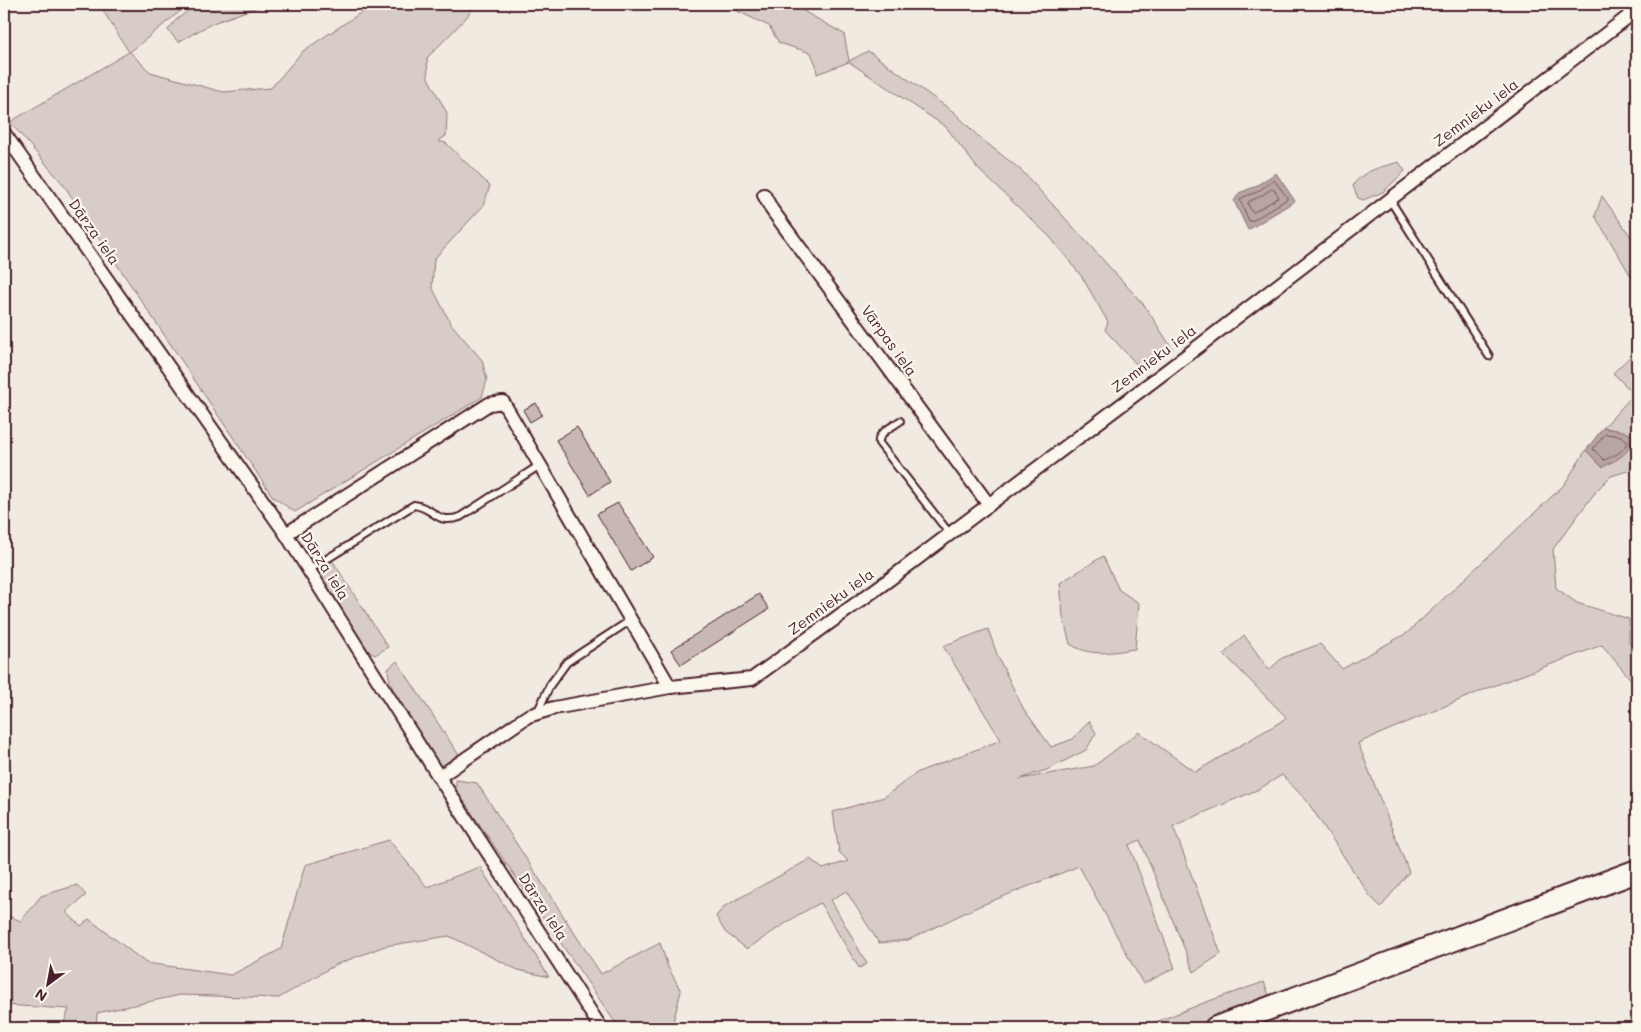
<svg xmlns="http://www.w3.org/2000/svg" width="1641" height="1032" font-family="Mali,sans-serif">
<rect width="100%" height="100%" fill="#f0eae0"/>
<filter id="ink" filterUnits="userSpaceOnUse"><feTurbulence type="fractalNoise" baseFrequency=".02" numOctaves="2"/><feDisplacementMap in="SourceGraphic" scale="10" xChannelSelector="R" yChannelSelector="G"/><feConvolveMatrix kernelMatrix="1 2 1 2 8 2 1 2 1" color-interpolation-filters="sRGB"/></filter>
<g filter="url(#ink)">
<g fill="#d8ccc6" stroke="#917678">
<path d="M99 4H189L130 52 150 72 223 92 271 88 303 51 374 4H476L465 19 427 58 428 78 447 113 446 136 438 141 446 143 490 186 483 206 434 259 432 287 451 324 482 360 487 380 482 397 295 512 273 497 63 184 10 122 129 52Z"/>
<path d="M197 4H266L213 23 178 42 168 30 176 20Z"/>
<path d="M699 4H791L844 34 849 61 868 51 955 113 979 137 1022 171 1145 306 1173 350 1139 367 1105 330 1108 322 1082 277 1050 237 978 169 946 127 849 62 817 74 816 65 811 53 779 43 769 26 731 8 703 6Z"/>
<path d="M1399 162 1405 171 1383 192 1363 200 1358 198 1353 186C1362 170 1382 167 1399 162Z"/>
<path d="M1602 196 1637 245V286L1595 216Z"/>
<path d="M1637 350V468L1611 476 1597 490 1553 549 1556 588 1577 603 1629 619V643L1637 648V687L1602 645 1488 688 1358 743 1409 872 1381 907 1370 896 1307 801 1282 775 1259 789 1173 826 1221 954 1194 972 1140 840 1129 845 1175 968 1143 984 1079 866 977 907 908 940 879 943 846 891 831 900 867 964 859 968 820 903 798 915 747 949 725 932 716 916 725 906 810 859 823 869 848 861 839 852 833 812 884 797 918 772 1001 740 943 646 988 629 998 657 1023 708 1051 747 1073 739 1089 721 1096 733 1086 750 1049 769 1020 779 1094 766 1139 732 1195 772 1287 718 1224 654 1244 635 1269 670 1282 658 1320 644 1342 669 1407 633 1564 485 1586 450 1602 467 1623 431 1603 428 1634 394 1613 373Z"/>
<path d="M1103 556 1119 590 1139 603 1135 649C1110 652 1093 658 1070 644L1063 617 1060 583Z"/>
<path d="M332 560 388 647 375 655 366 650 317 569Z"/>
<path d="M397 661 459 755 442 768C426 744 389 697 388 669Z"/>
<path d="M456 780 477 783 601 974 660 943 668 967 681 991 674 1019 667 1028H619L456 790Z"/>
<path d="M389 840 427 887 480 867 549 977 518 970 449 936 385 946 335 965 279 998 180 995 97 1013 96 1028H62L69 1009 4 1005V914L21 921 41 896 77 885 86 895 66 912 81 926 89 919 146 963 231 975 281 949 305 865Z"/>
<path d="M1264 982 1269 995 1235 1013 1190 1028H1141L1206 1002Z"/>
</g>
<g fill="#b8a4a2" stroke="#8c6f72">
<path d="M1276 173 1295 201 1248 230 1234 201 1239 193 1254 187Z"/>
<path d="M1603 428 1623 431 1635 437C1627 456 1620 458 1602 467L1586 450Z"/>
</g>
<g fill="none" stroke-linecap="round" stroke-linejoin="round">
<g stroke="#76545b" stroke-width="1">
<path d="M1274 180 1287 197V199L1252 221H1249L1240 200 1243 197 1257 192Z"/>
<path d="M1272 189 1274 190 1278 195V198L1254 212H1252L1248 204V202L1259 197Z"/>
<path d="M1606 434 1621 436 1628 441C1624 452 1614 456 1604 460L1593 449Z"/>
</g>
</g>
<g fill="#c8b8b3" stroke="#4a1f2b">
<path d="M536 403 542 415 530 422 523 410Z"/>
<path d="M577 427 610 482 590 495 556 440Z"/>
<path d="M618 503 653 557 631 571 597 514Z"/>
<path d="M759 594 769 609 681 665 671 650Z"/>
</g>
<g fill="none" stroke-linecap="round" stroke-linejoin="round">
<defs>
<g id="lane">
<path d="M1390 200 1489 356"/>
<path d="M900 421C892 427 877 433 879 443L950 534"/>
<path d="M309 570 414 505C436 508 435 525 460 517L540 465"/>
<path d="M537 713 550 685 567 662 631 620"/>
</g>
<g id="street">
<path d="M4 133 286 534 439 777 601 1028"/>
<path d="M764 195 772 210 989 505"/>
<path d="M286 534 489 404 503 402 670 687"/>
<path d="M439 777 528 716 554 708 670 687 752 679 890 579 1169 369 1637 10"/>
</g>
<path id="highway" d="M1216 1028 1637 871"/>
</defs>
<use href="#lane" stroke="#4a1f2b" stroke-width="10"/>
<use href="#street" stroke="#4a1f2b" stroke-width="16"/>
<use href="#highway" stroke="#4a1f2b" stroke-width="26"/>
<use href="#lane" stroke="#fbf7ec" stroke-width="6"/>
<use href="#street" stroke="#fbf7ec" stroke-width="12"/>
<use href="#highway" stroke="#fbf7ec" stroke-width="22"/>
</g>
</g>
<g text-anchor="middle" stroke-width="4.5" stroke-linejoin="round" paint-order="stroke">
<g font-size="15" fill="#4a1f2b" stroke="#fbf7ec">
<text transform="translate(1476 113) rotate(-37)" y="5">Zemnieku iela</text>
<text transform="translate(94 232) rotate(55)" y="5">Dārza iela</text>
<text transform="translate(889 341) rotate(54)" y="5">Vārpas iela</text>
<text transform="translate(1154 359) rotate(-37)" y="5">Zemnieku iela</text>
<text transform="translate(325 566) rotate(58)" y="5">Dārza iela</text>
<text transform="translate(831 602) rotate(-36)" y="5">Zemnieku iela</text>
<text transform="translate(543 907) rotate(57)" y="5">Dārza iela</text>
</g>
</g>
<rect width="1641" height="1032" fill="none" stroke="#fbf7ec" stroke-width="20"/>
<rect x="10" y="10" width="1621" height="1012" fill="none" stroke="#4a1f2b" stroke-width="2" filter="url(#ink)"/>
<g transform="translate(48 984) rotate(212)" stroke="#fbf7ec" stroke-width="4" paint-order="stroke">
<path d="M0-4L9 19L0 12L-9 19Z" fill="#4a1f2b"/>
<text y="-8" font-size="14" font-weight="bold" text-anchor="middle" fill="#4a1f2b">N</text>
</g>
</svg>
